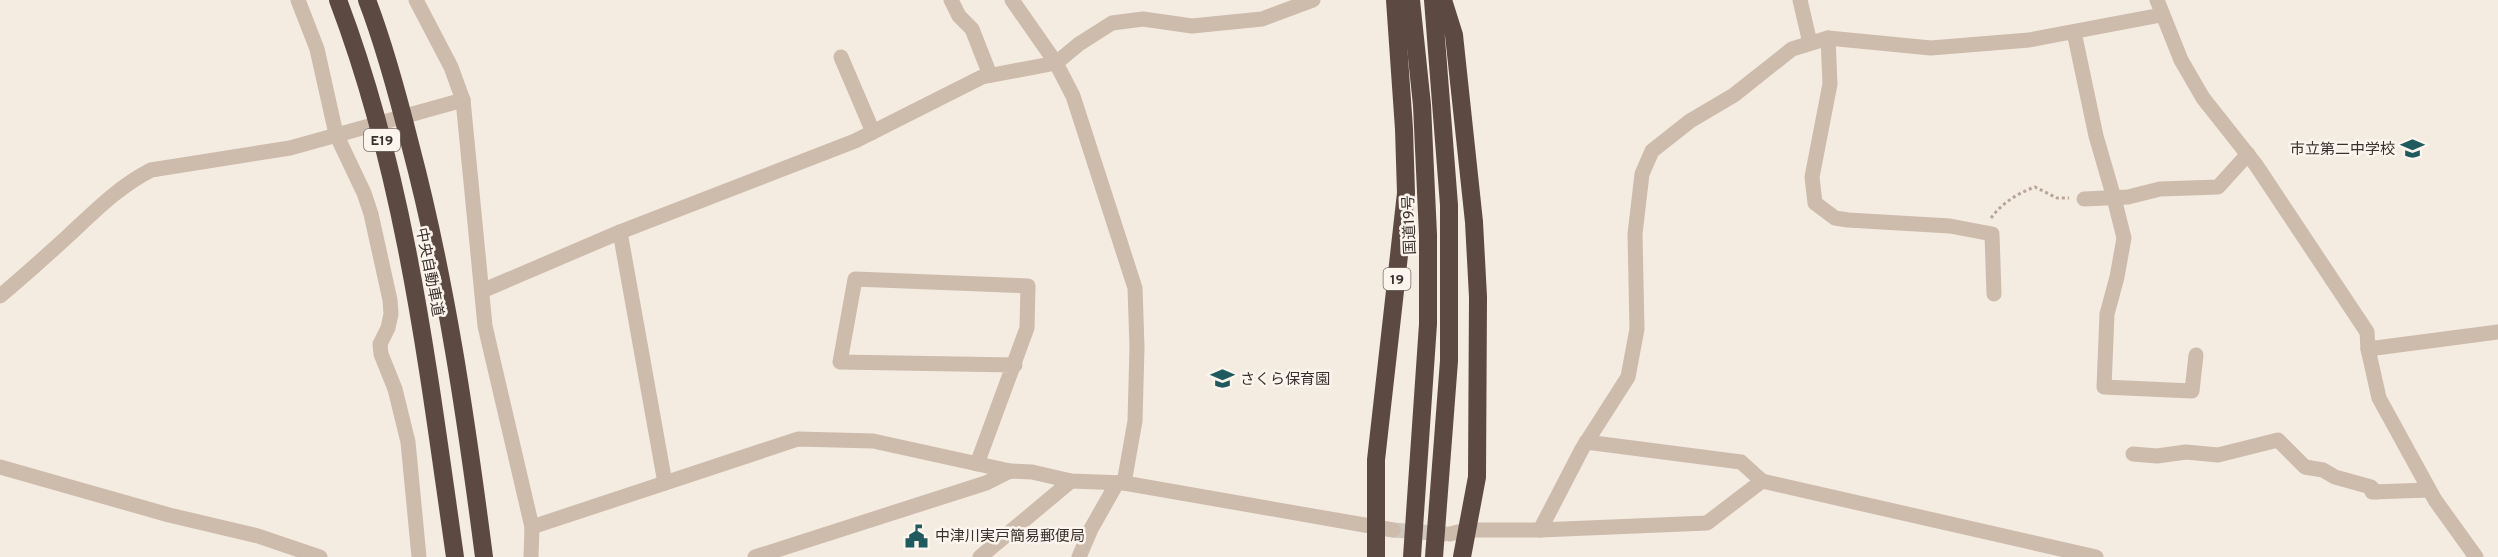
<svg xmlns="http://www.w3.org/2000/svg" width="2498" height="557" font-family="Overpass,'Noto Sans JP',sans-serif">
<rect width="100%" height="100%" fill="#f4ebe1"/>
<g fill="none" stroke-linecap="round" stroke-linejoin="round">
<path stroke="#cfc6bd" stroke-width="15" stroke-dasharray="15 8" stroke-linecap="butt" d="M1393 530 1447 534"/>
<path stroke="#b9a596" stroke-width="3" stroke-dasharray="3 3" stroke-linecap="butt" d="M1991 218C2002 203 2018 193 2035 187L2057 198H2069"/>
<g stroke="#cdbbac" stroke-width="15">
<path d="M298 0 317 49 336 134 364 193 371 214 390 300 391 314 388 328 380 344 381 354 395 389 408 442 419 557"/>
<path d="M416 0 451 67 463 100 485 326 532 527 531 557"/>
<path d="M951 0 959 16 972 29 990 75"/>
<path d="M1012 0 1056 63 1073 96 1135 288 1137 347 1135 421 1124 483"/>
<path d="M1800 0 1810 43"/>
<path d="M2157 0 2181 60 2203 98 2256 165 2367 332 2368 349 2379 398 2435 500 2476 557"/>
<path d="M2074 32 2096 136 2114 198 2124 238 2117 277 2107 314 2104 387 2192 391 2196 355"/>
<path d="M1828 38 1830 84 1812 177 1815 203 1835 218 1848 220 1950 226 1992 234 1994 294"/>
<path d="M841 57 873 132"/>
<path d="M2084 199 2128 197 2160 189 2218 187 2248 154"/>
<path d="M620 232 665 483"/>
<path d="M482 291 620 232 855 141 982 77 1056 63 1079 44 1112 23 1143 19 1192 26 1262 19 1313 0"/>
<path d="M0 296C23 277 45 257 67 237 94 212 118 187 151 170L290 148 463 100"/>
<path d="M2368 349 2498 332"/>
<path d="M1586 442 1741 462 1762 481"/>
<path d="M2133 454 2157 456 2186 452 2218 455 2278 440 2305 467 2323 470 2335 477 2371 487 2376 492"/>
<path d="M977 464 1027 328 1028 286 855 279 840 362 1015 365"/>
<path d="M0 467 169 515 258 536 320 557"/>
<path d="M2372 492 2429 490"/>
<path d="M532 527 798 439 873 441 1010 471"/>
<path d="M1540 530 1582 449 1628 377 1637 329 1635 234 1642 174 1652 151 1690 121 1734 95 1792 49 1828 38 1931 48 2029 40 2161 15"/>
<path d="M1450 534 1466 530H1540L1707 523 1762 481 2096 557"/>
<path d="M755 557 986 483 1010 471 1032 472 1071 481 1124 483 1393 530"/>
<path d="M980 557 1071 481"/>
<path d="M1079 557 1091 529 1117 483"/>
</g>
<g stroke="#5c4a42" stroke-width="18">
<path d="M338 0C406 179 428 369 455 557"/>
<path d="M367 0C385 47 398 96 410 144 446 280 466 418 484 557"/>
<path d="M1411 0 1422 105 1428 235V324L1412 557"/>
<path d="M1433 0 1449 205V361L1434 557"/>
<path d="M1443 0 1454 35 1474 222 1478 297 1477 477 1462 557"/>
<path d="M1376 557V460L1406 193 1404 129 1395 0"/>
</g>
</g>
<defs>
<symbol id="school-bare" viewBox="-9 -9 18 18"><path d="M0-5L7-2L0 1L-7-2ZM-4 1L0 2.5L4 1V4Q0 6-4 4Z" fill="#1f5a5e" stroke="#fbf5ee" stroke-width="2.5" paint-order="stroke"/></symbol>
<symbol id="civic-bare" viewBox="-9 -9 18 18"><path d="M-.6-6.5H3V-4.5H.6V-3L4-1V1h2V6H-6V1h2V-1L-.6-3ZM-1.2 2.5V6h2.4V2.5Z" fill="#1f5a5e" stroke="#fbf5ee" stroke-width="2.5" paint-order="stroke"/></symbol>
</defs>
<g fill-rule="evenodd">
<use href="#school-bare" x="2396" y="132" width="33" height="33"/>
<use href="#school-bare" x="1206" y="362" width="33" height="33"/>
<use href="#civic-bare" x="900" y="520" width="33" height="33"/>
</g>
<g text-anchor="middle" stroke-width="5" stroke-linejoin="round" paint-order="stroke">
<g fill="#fbf5ee" stroke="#756b66" stroke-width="1.5">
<rect x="364" y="129" width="36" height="22" rx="4.5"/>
<rect x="1383.5" y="268" width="27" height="22" rx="4.5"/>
</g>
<g font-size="14" font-weight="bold" fill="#3b302b">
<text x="382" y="145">E19</text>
<text x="1397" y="284">19</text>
</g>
<g font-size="15" fill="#3b302b" stroke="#fbf5ee" text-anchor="start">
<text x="2395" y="154" text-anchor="end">市立第二中学校</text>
<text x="1240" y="384">さくら保育園</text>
<text x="935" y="541">中津川実戸簡易郵便局</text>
</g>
<g font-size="15" fill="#3b302b" stroke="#fbf5ee">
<text transform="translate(1409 225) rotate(-92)" y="5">国道19号</text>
<text transform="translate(430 272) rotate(79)" y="5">中央自動車道</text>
</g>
</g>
</svg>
